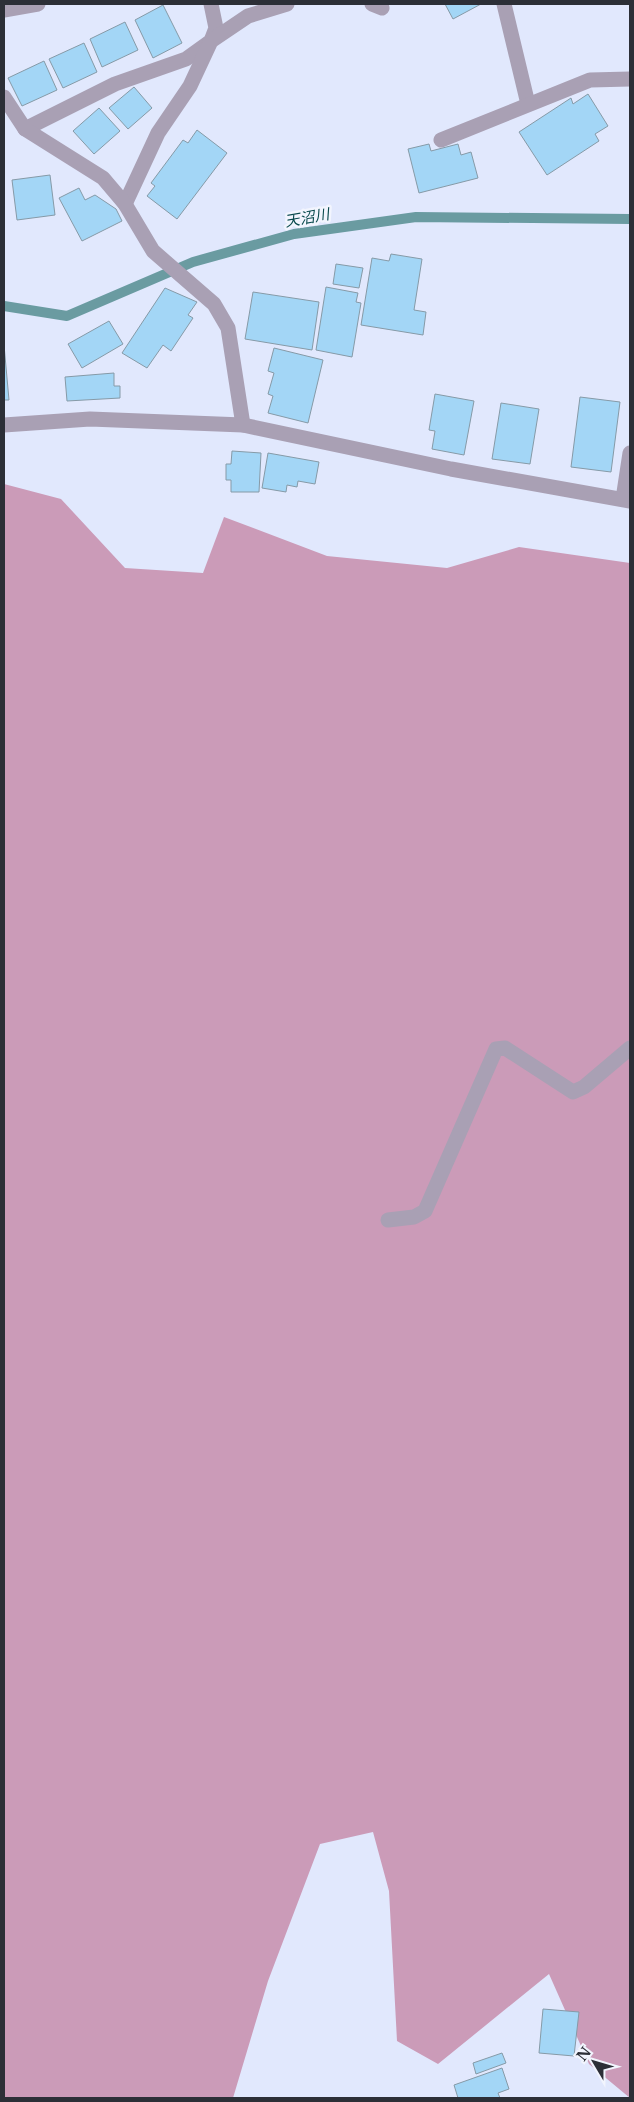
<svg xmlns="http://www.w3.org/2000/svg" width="634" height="2102" font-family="'Libre Baskerville','Noto Sans JP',serif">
<rect width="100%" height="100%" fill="#e1e8fd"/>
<path fill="#cb9bb8" d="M4 484 61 499 125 568 203 573 224 517 327 556 447 568 519 547 630 563V2098L589 2064 549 1974 438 2064 397 2041 389 1891 373 1832 320 1844 268 1981 233 2098H4Z"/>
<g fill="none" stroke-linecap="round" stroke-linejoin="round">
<path stroke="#6a9ba1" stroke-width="10" d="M4 306 67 316 193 262 294 234 416 217 630 219"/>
</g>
<g fill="#a3d6f6" stroke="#869aa7">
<path d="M445 4H481L453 19Z"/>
<path d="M163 5 182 43 153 58 135 20Z"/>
<path d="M125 22 138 50 102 67 90 39Z"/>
<path d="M84 43 97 72 63 88 49 59Z"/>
<path d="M44 61 57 90 22 106 8 78Z"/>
<path d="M134 87 152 108 128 129 109 108Z"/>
<path d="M588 94 608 126 595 134 599 141 547 175 519 132 571 98 573 104Z"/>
<path d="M99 108 120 131 94 154 73 131Z"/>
<path d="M197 130 227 153 177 219 147 196 155 186 151 183 183 140 188 143Z"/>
<path d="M429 144 431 151 458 144 461 155 471 152 478 178 419 193 408 149Z"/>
<path d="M50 175 55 215 17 220 12 180Z"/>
<path d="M79 188 85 200 95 195 116 209 122 221 82 241 59 198Z"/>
<path d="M391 254 422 259 414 310 426 312 423 335 361 325 372 258 389 261Z"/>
<path d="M336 264 363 268 359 288 333 284Z"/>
<path d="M326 287 358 293 356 302 361 303 352 357 316 350Z"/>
<path d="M165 288 197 302 188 315 193 318 171 351 163 345 147 368 122 353Z"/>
<path d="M253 292 319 302 312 350 245 339Z"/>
<path d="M109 321 123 344 82 368 68 344Z"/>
<path d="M4 345 9 400H4Z"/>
<path d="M274 348 323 360 308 423 268 413 273 396 268 394 274 373 268 371Z"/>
<path d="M114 373V386H120V398L67 401 65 377Z"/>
<path d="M435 394 474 401 464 455 432 449 435 431 429 430Z"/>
<path d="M580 397 620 402 611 472 571 467Z"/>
<path d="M501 403 539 409 530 464 492 459Z"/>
<path d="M232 451 261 453 259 492H231V480H226V464H231Z"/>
<path d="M268 453 319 462 315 484 298 481 297 487 287 485 286 492 262 488Z"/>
<path d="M543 2009 579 2012 574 2056 539 2053Z"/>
<path d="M502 2053 506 2063 476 2074 473 2063Z"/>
<path d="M502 2068 509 2089 498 2093 500 2098H458L454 2085Z"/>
</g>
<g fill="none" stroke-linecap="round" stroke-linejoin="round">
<g stroke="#a9a0b4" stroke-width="15">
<path d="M372 4 382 8"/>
<path d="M504 4 528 104"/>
<path d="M4 10 38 4"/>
<path d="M25 129 115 84 186 59 211 41 216 28 211 4"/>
<path d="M125 204 158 133 190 86 211 41 248 16 287 4"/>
<path d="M623 499 630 453"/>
<path d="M388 1220 414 1217 425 1211 496 1049 505 1048 573 1092 584 1087 630 1048"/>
</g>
<g stroke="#a9a0b4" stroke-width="15">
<path d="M4 97 25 129 103 178 125 204 153 251 214 304 228 328 243 425"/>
<path d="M441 140 590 80 630 79"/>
<path d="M4 425 90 419 243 425 451 469 630 501"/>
</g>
</g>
<g text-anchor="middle" stroke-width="5" stroke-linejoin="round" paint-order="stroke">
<g font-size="15" font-style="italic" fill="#0a4a4e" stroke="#f2f5fe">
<text transform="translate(307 218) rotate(-10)" y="5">天沼川</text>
</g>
</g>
<rect width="634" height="2102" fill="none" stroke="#2c2f37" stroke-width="10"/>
<g transform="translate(594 2062) rotate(308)" stroke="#f2f5fe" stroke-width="4" paint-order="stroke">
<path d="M0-4L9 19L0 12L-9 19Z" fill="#2c2f37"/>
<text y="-8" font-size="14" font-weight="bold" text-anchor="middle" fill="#2c2f37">N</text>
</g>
</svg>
